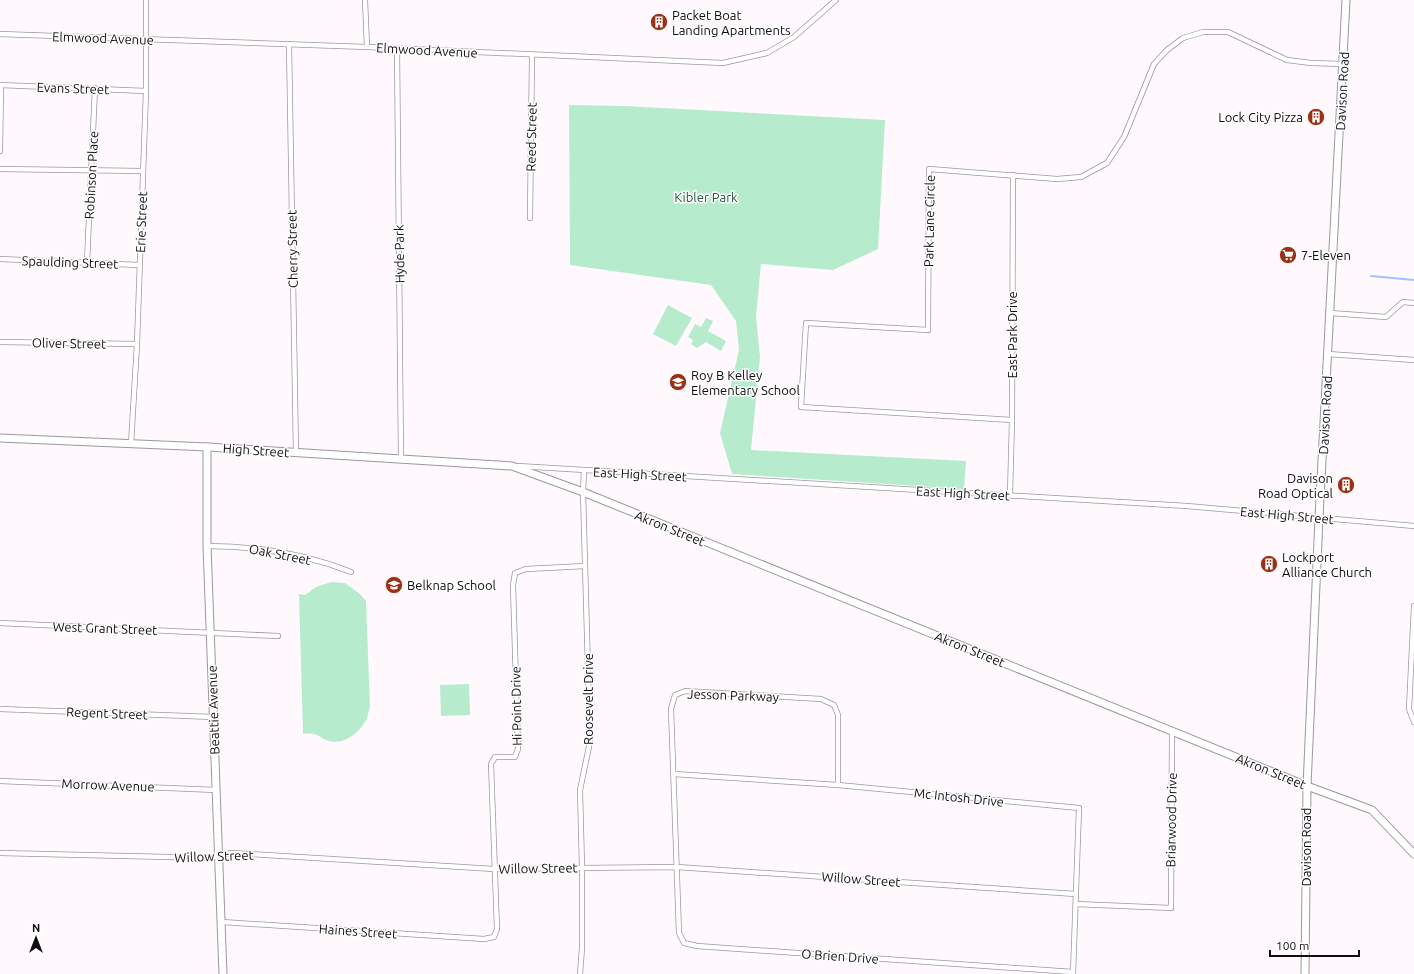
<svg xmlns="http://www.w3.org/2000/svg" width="1414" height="974" font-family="Ubuntu,sans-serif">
<rect width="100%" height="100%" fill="#fff9fe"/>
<g fill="#b6eccd">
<path d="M569 105 625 106 885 120 878 249 833 270 761 264 756 317 760 357 751 450 966 461 964 489 732 474 720 433 739 350 736 321 711 285 570 265Z"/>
<path d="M668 305 692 318 676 346 653 334Z"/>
<path d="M706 318 713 321 708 331 726 341 721 351 706 342 697 348 691 344 693 340 688 337 695 324 701 327Z"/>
<path d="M331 582 345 583 360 594 366 601 370 707C368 712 368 718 365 722 358 734 343 745 329 741 316 737 320 732 303 734L299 594 305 595 316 587Z"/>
<path d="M469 684 470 715 441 716 440 685Z"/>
</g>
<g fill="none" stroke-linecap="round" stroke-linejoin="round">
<path stroke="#9ec5fe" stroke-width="2" d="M1371 276 1414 280"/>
<defs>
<g id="street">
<path d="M365 0 367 47"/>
<path d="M0 34 367 47 723 63 767 53 794 37 836 0"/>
<path d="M289 44 296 453"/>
<path d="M397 49 401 459"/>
<path d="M0 85 146 91"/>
<path d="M0 151 1 85"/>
<path d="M0 169 142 171"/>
<path d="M530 218 532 55"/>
<path d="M0 259 139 265"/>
<path d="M87 262 95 88"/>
<path d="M1330 313 1386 317 1403 302 1414 303"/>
<path d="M0 342 137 344"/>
<path d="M1328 354 1414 360"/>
<path d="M1012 420 801 407 806 323 928 330 929 169 1057 179 1081 177 1107 163 1124 137 1154 64 1167 50 1183 38 1203 32H1228L1287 60 1311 63 1343 64"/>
<path d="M131 444 137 344 146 91V0"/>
<path d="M518 466 1187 506 1414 526"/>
<path d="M1010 495 1012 420 1013 175"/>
<path d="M207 546C256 546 306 554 351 572"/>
<path d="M1414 606 1409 709 1414 722"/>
<path d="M0 623 278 636"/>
<path d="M0 709 214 717"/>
<path d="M674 774 838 785 1079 808 1073 974"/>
<path d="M0 781 216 790"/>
<path d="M838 785V715L834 705 821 699 685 691 675 695 671 709 679 933 684 943 697 946 1073 972"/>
<path d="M0 853 210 858 219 855 232 853 494 869 677 867 1076 894"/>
<path d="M1076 904 1171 908 1172 731"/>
<path d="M222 922 484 939 494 937 497 929 491 764 495 757H515L518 749 513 585 515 573 526 569 585 566"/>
<path d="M580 974 582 948V867L580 790 590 742 583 492 584 470"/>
</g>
<g id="secondary">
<path d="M0 438 208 447 512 466 583 492 1307 786 1372 810 1414 854"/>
<path d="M207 447V546L223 974"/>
<path d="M1305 974 1307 786 1319 518 1346 0"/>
</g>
</defs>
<use href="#street" stroke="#9e969d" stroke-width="6"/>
<use href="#secondary" stroke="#9e969d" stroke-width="9"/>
<use href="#street" stroke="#fff" stroke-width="4.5"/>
<use href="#secondary" stroke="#fff" stroke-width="7"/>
</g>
<defs>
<symbol id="building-disc" viewBox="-11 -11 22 22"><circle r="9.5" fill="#993116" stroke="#fff"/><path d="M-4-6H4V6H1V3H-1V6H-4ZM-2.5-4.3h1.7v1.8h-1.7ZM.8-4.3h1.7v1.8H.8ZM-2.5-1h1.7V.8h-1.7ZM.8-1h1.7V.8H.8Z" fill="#fff"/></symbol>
<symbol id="supermarket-disc" viewBox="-11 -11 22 22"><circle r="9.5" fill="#993116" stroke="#fff"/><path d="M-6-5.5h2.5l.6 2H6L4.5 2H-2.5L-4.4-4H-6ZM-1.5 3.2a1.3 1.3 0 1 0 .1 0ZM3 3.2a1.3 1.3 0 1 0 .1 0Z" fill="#fff"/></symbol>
<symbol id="school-disc" viewBox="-11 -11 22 22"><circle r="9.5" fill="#993116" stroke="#fff"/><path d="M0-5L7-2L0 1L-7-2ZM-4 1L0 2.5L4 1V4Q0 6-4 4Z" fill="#fff"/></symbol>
</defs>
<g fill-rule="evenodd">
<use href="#building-disc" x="649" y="12" width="20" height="20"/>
<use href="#building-disc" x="1306" y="107" width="20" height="20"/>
<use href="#supermarket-disc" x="1278" y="245" width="20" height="20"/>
<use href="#school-disc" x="668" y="372" width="20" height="20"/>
<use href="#building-disc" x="1336" y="475" width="20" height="20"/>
<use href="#building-disc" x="1259" y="554" width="20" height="20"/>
<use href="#school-disc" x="384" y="575" width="20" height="20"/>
</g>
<g text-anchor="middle" stroke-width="3" stroke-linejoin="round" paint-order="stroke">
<g font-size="13" fill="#100d10" stroke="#fff" text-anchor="start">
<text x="672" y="20">Packet Boat<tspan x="672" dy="15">Landing Apartments</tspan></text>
<text x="1303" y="122" text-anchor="end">Lock City Pizza</text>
<text x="1301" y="260">7-Eleven</text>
<text x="691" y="380">Roy B Kelley<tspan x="691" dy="15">Elementary School</tspan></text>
<text x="1333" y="483" text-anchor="end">Davison<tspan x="1333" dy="15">Road Optical</tspan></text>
<text x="1282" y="562">Lockport<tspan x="1282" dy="15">Alliance Church</tspan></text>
<text x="407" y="590">Belknap School</text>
</g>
<g font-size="13" fill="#100d10" stroke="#fff">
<text transform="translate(103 38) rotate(2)" y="5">Elmwood Avenue</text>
<text transform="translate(427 50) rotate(3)" y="5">Elmwood Avenue</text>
<text transform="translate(73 88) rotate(2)" y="5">Evans Street</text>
<text transform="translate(1342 91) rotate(-87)" y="5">Davison Road</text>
<text transform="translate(531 137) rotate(-89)" y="5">Reed Street</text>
<text transform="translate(91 175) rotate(-87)" y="5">Robinson Place</text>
<text transform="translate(929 221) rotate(-89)" y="5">Park Lane Circle</text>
<text transform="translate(141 222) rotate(-88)" y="5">Erie Street</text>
<text transform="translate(292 249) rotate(-91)" y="5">Cherry Street</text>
<text transform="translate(399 254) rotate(-91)" y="5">Hyde Park</text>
<text transform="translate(70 262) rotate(2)" y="5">Spaulding Street</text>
<text transform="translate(1012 335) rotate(-90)" y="5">East Park Drive</text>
<text transform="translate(69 343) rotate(1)" y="5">Oliver Street</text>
<text transform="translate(1325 415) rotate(-87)" y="5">Davison Road</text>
<text transform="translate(256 450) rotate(4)" y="5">High Street</text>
<text transform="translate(640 474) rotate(3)" y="5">East High Street</text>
<text transform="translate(963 493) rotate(3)" y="5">East High Street</text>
<text transform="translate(1287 515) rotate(5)" y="5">East High Street</text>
<text transform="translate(670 528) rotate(22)" y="5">Akron Street</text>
<text transform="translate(280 554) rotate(11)" y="5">Oak Street</text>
<text transform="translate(105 628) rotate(2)" y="5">West Grant Street</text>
<text transform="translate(970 649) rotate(22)" y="5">Akron Street</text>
<text transform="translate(733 695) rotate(2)" y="5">Jesson Parkway</text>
<text transform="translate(588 699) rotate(-90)" y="5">Roosevelt Drive</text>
<text transform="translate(516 706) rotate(-91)" y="5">Hi Point Drive</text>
<text transform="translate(213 710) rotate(-92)" y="5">Beattie Avenue</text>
<text transform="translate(107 713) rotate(2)" y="5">Regent Street</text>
<text transform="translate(1271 771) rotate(22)" y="5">Akron Street</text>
<text transform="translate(108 785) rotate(2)" y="5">Morrow Avenue</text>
<text transform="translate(959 797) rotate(6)" y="5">Mc Intosh Drive</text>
<text transform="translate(1171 820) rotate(-89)" y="5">Briarwood Drive</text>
<text transform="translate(1306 847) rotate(-90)" y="5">Davison Road</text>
<text transform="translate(214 856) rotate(-2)" y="5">Willow Street</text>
<text transform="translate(538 868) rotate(-1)" y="5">Willow Street</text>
<text transform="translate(861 879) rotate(4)" y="5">Willow Street</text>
<text transform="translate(358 931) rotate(4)" y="5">Haines Street</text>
<text transform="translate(840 956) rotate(4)" y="5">O Brien Drive</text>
</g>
<g font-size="13" fill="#20563c" stroke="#fff">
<text x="706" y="202">Kibler Park</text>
</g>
</g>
<g transform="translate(36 938)" stroke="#ffffff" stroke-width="3" paint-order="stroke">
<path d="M0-3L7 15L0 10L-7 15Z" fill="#100d10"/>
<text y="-6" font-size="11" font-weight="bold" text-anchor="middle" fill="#100d10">N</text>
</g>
<path d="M1270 950v6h89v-6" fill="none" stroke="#100d10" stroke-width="2"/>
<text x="1276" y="950" font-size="12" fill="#100d10" stroke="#ffffff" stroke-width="3" paint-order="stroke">100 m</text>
</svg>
